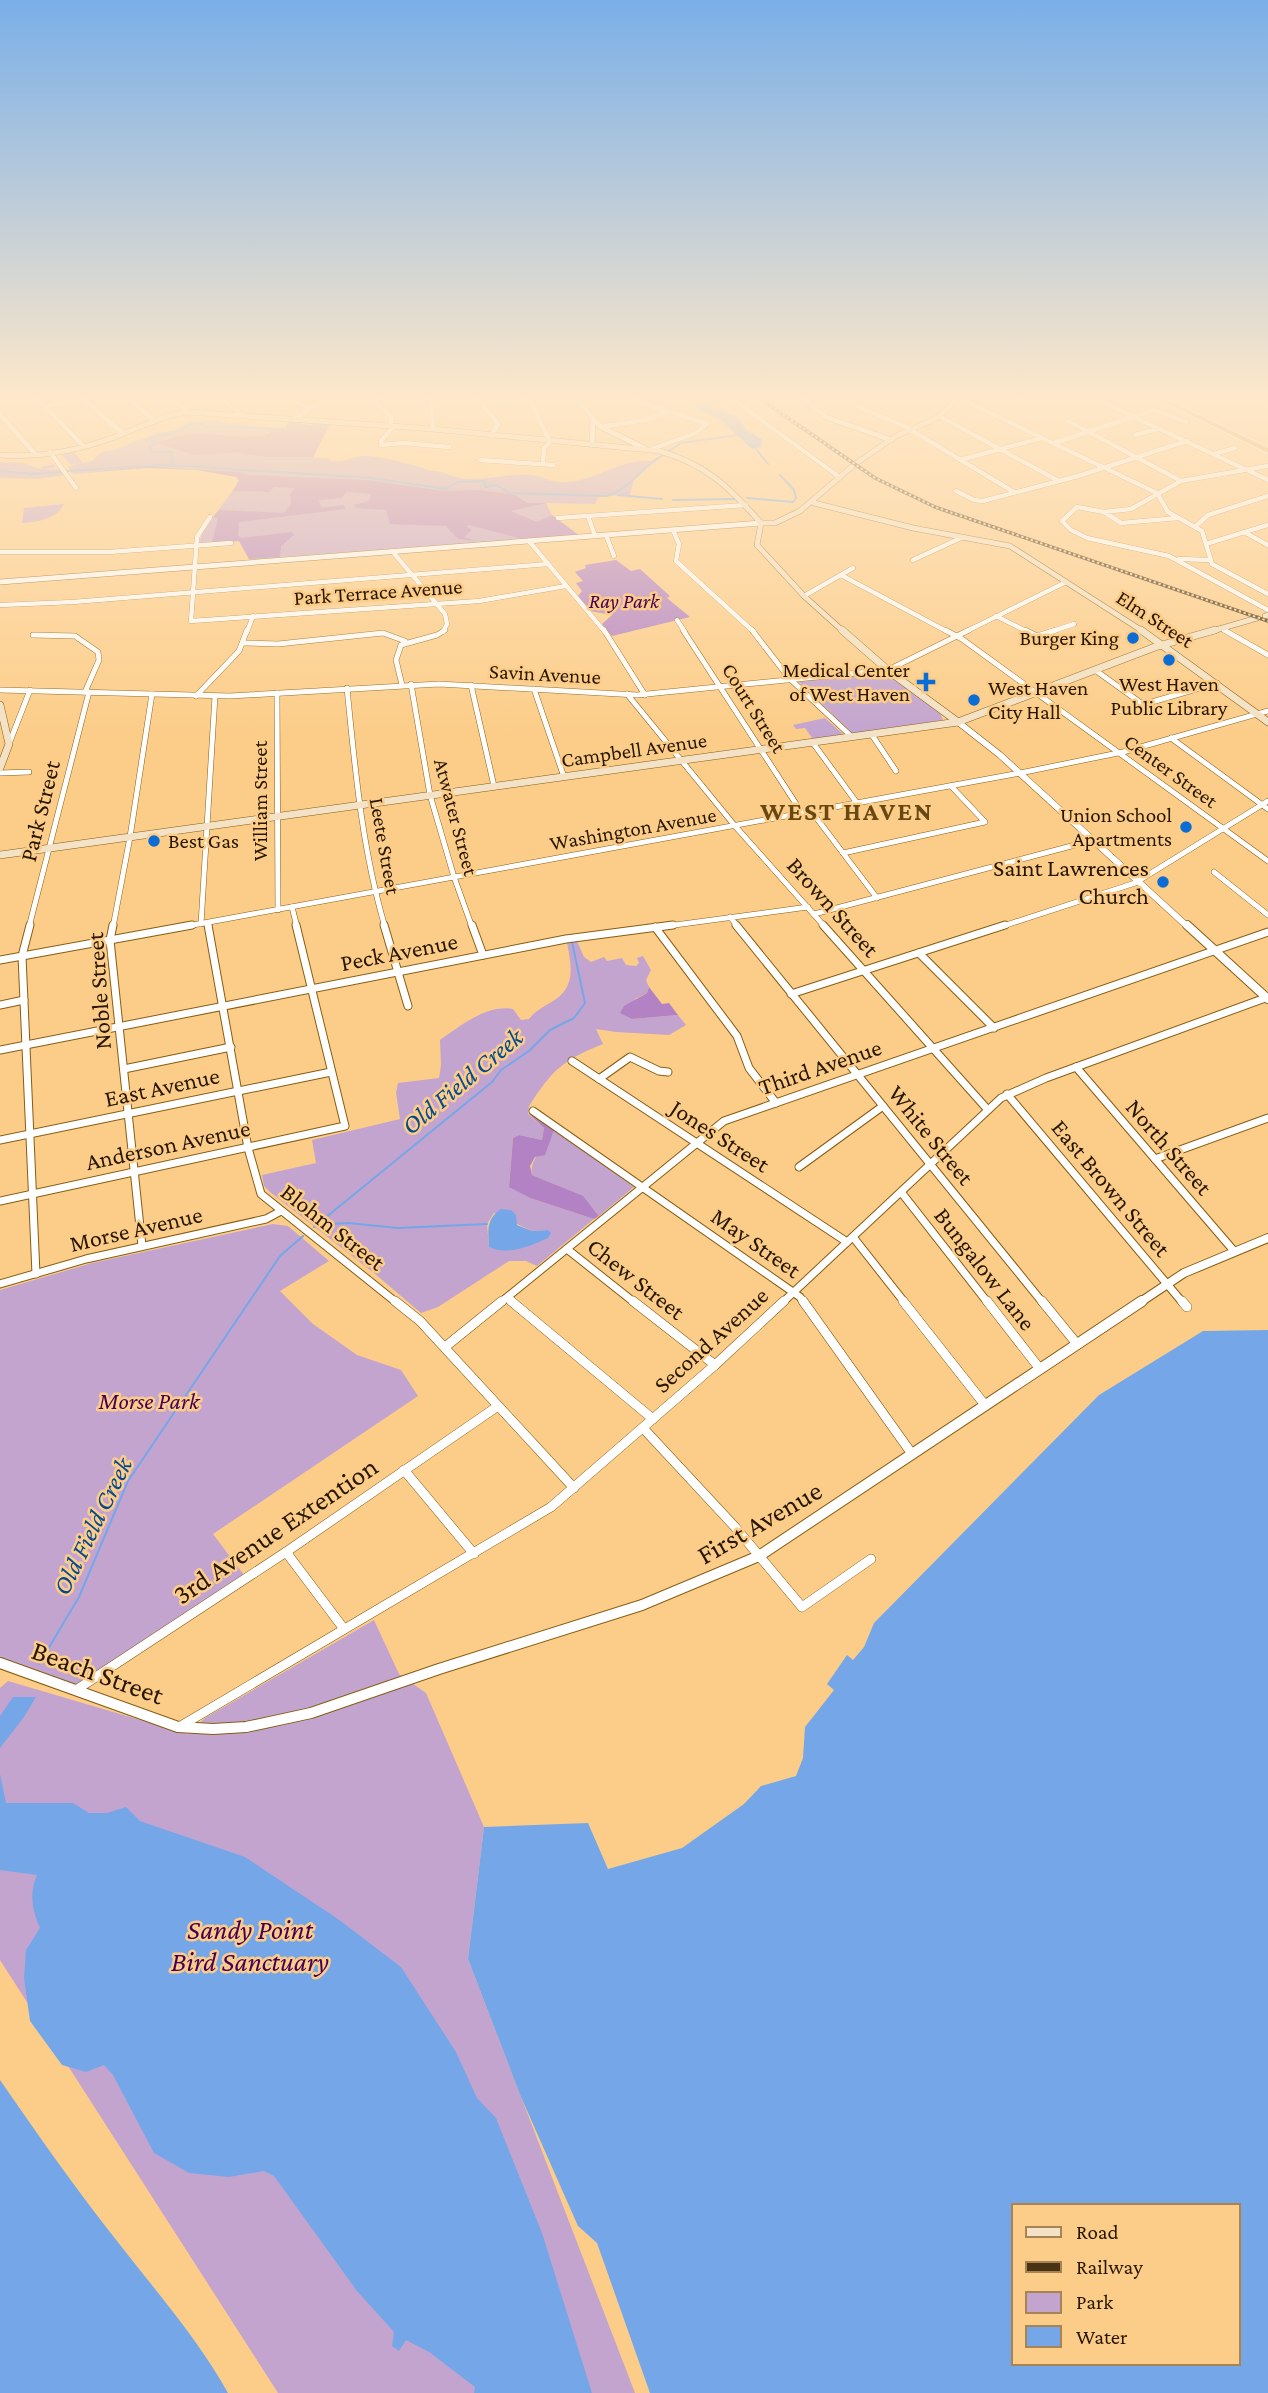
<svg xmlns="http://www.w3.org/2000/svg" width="1268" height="2393" font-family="'Crimson Pro',serif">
<rect width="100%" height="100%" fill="#fccd89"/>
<g fill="#c3a4cf" fill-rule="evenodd">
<path d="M215 421 271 428 270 432C245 445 174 422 160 445L194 455 237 453 265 457 301 456 330 459V461C344 464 354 455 367 456 387 457 413 465 432 471 445 471 455 479 468 479 489 480 511 473 533 475 541 476 550 482 559 482 592 485 617 458 652 461L634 480 630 495 599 496 595 504 546 503 554 519 580 536 249 559 239 541 199 544 203 531 245 474 216 470 148 466 73 474 68 467 82 463 71 465 62 455 74 452 83 463 92 461 102 452 117 449 158 433 179 429 188 422Z"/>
<path d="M0 462 23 463 43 470 40 467 54 464 56 467 43 470 59 469 65 475 38 479 0 478Z"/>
<path d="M64 504C57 519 37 522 22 523L24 508Z"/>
<path d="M877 673 891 677 940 713 943 720 853 734 799 682Z"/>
<path d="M825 718 843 734 813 739 805 728 796 729 793 725Z"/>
<path d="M577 941 584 957 591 962 604 957 607 961 622 958 626 965 636 966 639 963 637 958 643 956 651 970 646 980 649 987 647 993 635 999 632 1019 678 1015 686 1025 669 1035 616 1032 596 1029 603 1044C563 1060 553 1069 529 1106L528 1114 544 1128 542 1140 519 1135 513 1138 509 1186 530 1198 594 1219 537 1266 526 1261H509L438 1307 421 1313 374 1273 270 1192 264 1186 262 1175 316 1163 312 1140 400 1119 396 1093 398 1083 439 1078 441 1065 440 1040C460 1026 487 1004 513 1009L521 1020 529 1019C537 1009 546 1006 556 999 576 985 571 964 567 943ZM494 1213 532 1231 548 1230 489 1247 487 1224Z"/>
<path d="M554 1130 634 1187 599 1216C585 1194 555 1185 532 1175 529 1156 548 1148 554 1130Z"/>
<path d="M273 1224 288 1226 329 1261 280 1291 313 1324 357 1355 401 1370 418 1396 213 1534 244 1575 69 1692 0 1667V1290L92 1263Z"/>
<path d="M374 1620 399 1674 426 1693 484 1827 468 1959 635 2393H278L0 1960V1688L8 1681 188 1734 205 1718Z"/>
</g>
<g fill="#b282c5">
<path d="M291 420 304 421 302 424 312 425 315 422 331 423 313 457H265L237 453 194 455 158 444C191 422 234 444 270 433L271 428H285Z"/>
<path d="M148 466 239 472 250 475 368 480 444 491 481 490 515 495 527 503H546L511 511 537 522 552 515 580 536 522 539 469 525 467 527 472 530 464 537 476 541 458 539 446 526 390 524 386 510 356 508 354 505 369 501 371 494 346 492 342 498 319 500 321 508 344 505 346 509 239 522 238 536 242 538 292 532 294 535 281 546 280 557 249 559 239 541 212 543 218 518 213 517 219 510 284 513 291 504 290 494 295 488 274 487 270 492 233 491 239 480 236 477 197 470 146 468 73 474Z"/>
<path d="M616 560 631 571 640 569 670 596 667 598 690 617 612 636 602 624 612 615 590 611 578 596 582 591 576 583 583 581 575 572 586 568 585 565Z"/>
<path d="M649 987 662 1004 669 1003 678 1015 632 1019 620 1013 624 1006 647 993Z"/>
<path d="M528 1113 554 1130 545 1155 535 1157 530 1166 532 1175 583 1196 599 1216 594 1219 530 1198 509 1187 513 1138 519 1135 542 1140 544 1128Z"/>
</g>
<g fill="#75a7e8" fill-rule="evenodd">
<path d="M694 402H709V405L738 417 746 430 762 439 761 447 752 449 721 420 695 408Z"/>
<path d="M501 1209 511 1210 516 1215 517 1225 532 1231 548 1230 551 1233 548 1238C531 1246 507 1256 489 1247 488 1230 486 1219 501 1209Z"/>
<path d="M1268 1330V2393H650L597 2243 578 2226 521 2097 468 1959 484 1827 588 1823 608 1869 682 1848 744 1804 761 1786 796 1776 803 1758 805 1727 834 1690 827 1684 847 1655 853 1660 864 1647 874 1623 1099 1395 1203 1331ZM1014 2206H1238V2363H1014Z"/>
<path d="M13 1697H36L24 1717 0 1748V1716Z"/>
<path d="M0 1774 6 1803H73L89 1813H107L126 1807 140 1821 245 1857 338 1919 401 1967 456 2052 477 2098 496 2118 542 2233 592 2393H474L475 2387 429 2352 406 2340 399 2351 392 2346 394 2332 357 2291 274 2176 264 2171 229 2177 189 2173 154 2153 113 2075 104 2065 86 2072 62 2065 30 2021 24 1978 26 1950 40 1928C32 1910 29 1893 37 1875L0 1870Z"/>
<path d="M0 2080C38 2135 76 2189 117 2241 155 2290 198 2339 228 2393H0Z"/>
</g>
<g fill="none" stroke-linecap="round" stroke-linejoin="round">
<g stroke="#75a7e8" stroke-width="2">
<path d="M709 402 723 401 717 400"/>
<path d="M756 449 768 464"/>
<path d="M669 451 681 443 738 435"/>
<path d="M172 464V452H152L149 447 157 442 149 439C158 434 167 435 176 432 189 427 193 418 207 427L299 429 329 425"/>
<path d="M0 471 31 474 61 472"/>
<path d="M67 471 165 465 371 478 446 489 458 482 484 481 485 487 497 485 509 493 607 496C630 489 643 465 665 454"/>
<path d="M618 495 662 499"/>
<path d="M747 498 793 502 796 498 794 490 780 475"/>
<path d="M673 500 735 499"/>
<path d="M317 1225 348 1223 398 1228 487 1224"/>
<path d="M314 1227 492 1082 501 1070 529 1051 550 1030 574 1018 585 1003 572 942"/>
<path d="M39 1664 79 1597 128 1481 280 1256 303 1236"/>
</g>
<defs>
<g id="minor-far3">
<path d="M39 400 83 446"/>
<path d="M85 400 122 433"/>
<path d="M130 400 152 419"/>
<path d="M174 400 188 412"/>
<path d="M292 400 309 408"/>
<path d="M378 400 377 404 392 417 390 425"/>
<path d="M431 400 433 429"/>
<path d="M479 400 498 424 491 436"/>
<path d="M530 400 550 442 544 448 543 463"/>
<path d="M634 400 707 424 696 433 652 449"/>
<path d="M734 400 838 476"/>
<path d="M963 400 1157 493 1168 512 1202 531 1212 564 1268 594"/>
<path d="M1098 400 1268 480"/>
<path d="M483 403 526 400"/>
<path d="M45 407 73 400"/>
<path d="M859 407 911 429"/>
<path d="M0 414 35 454"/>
<path d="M939 416 1057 480"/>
<path d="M293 419 325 400"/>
<path d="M1068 421 1181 481"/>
<path d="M394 426 381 441V445L404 443 449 447"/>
<path d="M601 427 645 420 668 412"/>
<path d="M909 429 1014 492"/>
<path d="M1135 435 1158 429"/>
<path d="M1054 443 1154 410 1186 422"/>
<path d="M50 452 76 488"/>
<path d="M1214 454 1235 448"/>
<path d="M480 460 554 465"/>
<path d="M960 460 1042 438"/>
<path d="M956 491 974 500 983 501 1078 476 1187 441"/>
<path d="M1104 512 1077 507 1062 521 1071 530 1087 538 1169 556 1268 610"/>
<path d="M588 516 595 536"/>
<path d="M210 517 197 537 191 621 479 601 566 586"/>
<path d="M558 518 746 505"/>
<path d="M1178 518 1121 523 1104 512 1131 509 1181 481 1268 466"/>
<path d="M1195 527 1208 515 1268 496"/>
<path d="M673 530 679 544 676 561 754 632"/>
<path d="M1244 532 1268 545"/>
<path d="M606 535 614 556"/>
<path d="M529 541 605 632"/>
<path d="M1206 544 1268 525"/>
<path d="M392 551 445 614 447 624 443 632"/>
<path d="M0 552H109L231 543"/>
<path d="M1179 559 1210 560"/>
<path d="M913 560 963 537"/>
<path d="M841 575 948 632"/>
<path d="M804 596 853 568"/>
<path d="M0 605 73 602 548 564"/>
<path d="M996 616 1028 632"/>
<path d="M677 620 685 632"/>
<path d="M1221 628 1227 632"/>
<path d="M247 632 253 616"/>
<path d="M965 632 1066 582"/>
<path d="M1050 632 1074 624"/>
</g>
<g id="minor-far2">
<path d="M604 630 645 695"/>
<path d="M683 630 802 813"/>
<path d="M752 630 789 678 852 737"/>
<path d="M945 630 962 639 1268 861"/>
<path d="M1025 630 1037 636 1056 630"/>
<path d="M1224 630 1268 655"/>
<path d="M33 635 75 636 98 652 99 660 85 692"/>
<path d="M244 643 278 644 383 633 405 641"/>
<path d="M1095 670 1141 703"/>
<path d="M411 684 430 795 454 877 472 927"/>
<path d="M402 685 396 660 401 645 437 635 445 630"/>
<path d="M471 685 494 786"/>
<path d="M347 688C355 769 362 849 385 927"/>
<path d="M534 689 564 777"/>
<path d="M0 690 230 696 439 684 637 695 888 670 969 630"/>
<path d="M277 693 278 910"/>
<path d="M627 694 735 826 825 927"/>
<path d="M196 696 239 651 247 630"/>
<path d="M1121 711 1217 683"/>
<path d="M872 735 896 771"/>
<path d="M1171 738 1268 809"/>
<path d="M813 743 857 803"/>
<path d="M9 744 30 690"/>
<path d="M0 773 29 772"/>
<path d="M812 812 877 898"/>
<path d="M843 853 985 822 951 786"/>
<path d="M1214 872 1268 915"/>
<path d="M292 907 297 927"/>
<path d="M814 914 1094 840"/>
<path d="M730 917 738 927"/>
<path d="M208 923 209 927"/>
<path d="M201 924 215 696"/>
<path d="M29 927 89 692"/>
<path d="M113 927 130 837 152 694"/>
<path d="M182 927 1020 773 1123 752 1268 711"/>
<path d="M660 927 808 907"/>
<path d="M1000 927 1135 883 1268 801"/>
</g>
<g id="minor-far1">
<path d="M30 925 22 956 36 1274"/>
<path d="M113 925 110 940 142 1246"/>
<path d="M208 925 248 1148 261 1194 397 1303"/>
<path d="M384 925 408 1006"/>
<path d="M472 925 483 955"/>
<path d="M736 925 1043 1303"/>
<path d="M823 925 988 1110"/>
<path d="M655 927 737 1036 749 1068 776 1103"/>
<path d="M919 953 994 1028"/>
<path d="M0 960 192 925"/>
<path d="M791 994 1005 925"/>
<path d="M0 1005 24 1000"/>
<path d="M0 1050 566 939 673 925"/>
<path d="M572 1061 847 1242"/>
<path d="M1076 1067 1234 1251"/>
<path d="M124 1069 231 1047"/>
<path d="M599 1079 630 1057 659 1071 668 1072"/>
<path d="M1007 1094 1183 1303"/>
<path d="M533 1111 800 1297 804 1303"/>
<path d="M0 1140 331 1072"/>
<path d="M1155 1159 1268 1118"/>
<path d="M799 1167 883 1106"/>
<path d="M901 1192 988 1303"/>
<path d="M0 1201 345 1126 296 925"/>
<path d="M853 1237 905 1303"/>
<path d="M567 1249 635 1303"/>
<path d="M0 1284 86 1259 266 1219 281 1211"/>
<path d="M507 1298 513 1303"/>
<path d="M500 1303 724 1121 1268 932"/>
<path d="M782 1303 1001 1098 1046 1078 1268 997"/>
</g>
<g id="minor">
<path d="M395 1301 420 1321 574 1488"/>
<path d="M511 1301 653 1419"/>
<path d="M633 1301 715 1365"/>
<path d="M803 1301 912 1454"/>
<path d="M903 1301 985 1405"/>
<path d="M987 1301 1040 1369"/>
<path d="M1042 1301 1077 1344"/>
<path d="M1182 1301 1187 1307"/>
<path d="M445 1347 502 1301"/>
<path d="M643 1428 735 1527 802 1607 871 1559"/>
<path d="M404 1470 474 1554"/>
<path d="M286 1552 344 1629"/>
<path d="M76 1690 286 1552 498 1406"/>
<path d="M179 1727 551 1507 715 1365 784 1301"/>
</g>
<g id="tertiary-far3">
<path d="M577 400 601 427 644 448"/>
<path d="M805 400 826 417 891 440"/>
<path d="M592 445 593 420"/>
<path d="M0 582 761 523"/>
</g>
<path id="tertiary-far2" d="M958 722 1000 755 1188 927"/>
<g id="tertiary-far1">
<path d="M1187 925 1268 999"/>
<path d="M1139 1303 1184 1273 1268 1238"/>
</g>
<path id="tertiary" d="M0 1663 178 1727 213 1729 246 1727 311 1713 439 1669 642 1605 759 1556 1142 1301"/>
<g id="secondary-far1">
<path d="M223 400 240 413"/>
<path d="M0 455C38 458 76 451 112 438 137 429 160 416 188 412L433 429 660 451C707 465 729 487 761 523"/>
<path d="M814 503 913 528 1010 546 1144 632"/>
<path d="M761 523 757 545 804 596 844 632"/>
<path d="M761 523H775L800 511 855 464 896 436 937 418 956 400"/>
<path d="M1265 616 1268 615"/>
<path d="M1209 632 1257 618"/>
</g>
<g id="secondary">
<path d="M842 630 890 672 958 722"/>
<path d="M1141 630 1268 722"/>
<path d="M0 705 9 744 0 768"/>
<path d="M0 855 958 722 1155 647 1215 630"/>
</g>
<path id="motorway" d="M1160 400H1167L1268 448V453Z"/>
</defs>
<use href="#minor-far3" stroke="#875d12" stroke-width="5"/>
<use href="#minor-far2" stroke="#875d12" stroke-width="6"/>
<use href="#minor-far1" stroke="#875d12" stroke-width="9"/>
<use href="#minor" stroke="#875d12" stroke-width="10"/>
<use href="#tertiary-far3" stroke="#875d12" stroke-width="6"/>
<use href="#tertiary-far2" stroke="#875d12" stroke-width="7"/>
<use href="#tertiary-far1" stroke="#875d12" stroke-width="10"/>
<use href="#tertiary" stroke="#875d12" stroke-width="12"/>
<use href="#secondary-far1" stroke="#875d12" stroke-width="6"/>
<use href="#secondary" stroke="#875d12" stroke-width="8"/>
<use href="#motorway" stroke="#fff" stroke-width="2"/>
<use href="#minor-far3" stroke="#fff" stroke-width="4.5"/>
<use href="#minor-far2" stroke="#fff" stroke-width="5"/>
<use href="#minor-far1" stroke="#fff" stroke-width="7"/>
<use href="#minor" stroke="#fff" stroke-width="9"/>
<use href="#tertiary-far3" stroke="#fff" stroke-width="5"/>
<use href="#tertiary-far2" stroke="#fff" stroke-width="6"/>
<use href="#tertiary-far1" stroke="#fff" stroke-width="8"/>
<use href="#tertiary" stroke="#fff" stroke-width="10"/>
<use href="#secondary-far1" stroke="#f3e2c5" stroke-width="5"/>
<use href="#secondary" stroke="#f3e2c5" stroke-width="7"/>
<use href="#motorway" fill="#d89e3f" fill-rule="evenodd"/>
<defs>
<path id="rail" d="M762 400 875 478 935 507 1268 621"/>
</defs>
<use href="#rail" stroke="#483315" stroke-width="3.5"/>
<use href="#rail" stroke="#fccd89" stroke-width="2" stroke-dasharray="2.5" stroke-linecap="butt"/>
</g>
<linearGradient id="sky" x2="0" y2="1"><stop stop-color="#7aafe8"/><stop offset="0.54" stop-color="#fee8ca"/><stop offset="1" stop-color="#fee8ca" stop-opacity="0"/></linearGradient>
<rect width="1268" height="735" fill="url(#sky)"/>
<g fill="#0b6cd5" stroke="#fccd89" stroke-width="2.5">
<circle cx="1133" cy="638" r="7"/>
<circle cx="1169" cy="660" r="7"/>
<path d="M922.5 671.5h7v7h7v7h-7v7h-7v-7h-7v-7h7z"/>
<circle cx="974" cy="700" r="7"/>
<circle cx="1186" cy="827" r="7"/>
<circle cx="154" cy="841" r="7"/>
<circle cx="1163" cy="882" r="7"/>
</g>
<g text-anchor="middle" stroke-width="5" stroke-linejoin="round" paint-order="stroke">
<g font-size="21" fill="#281700" stroke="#fccd89">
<text transform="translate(378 592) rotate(-4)" y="7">Park Terrace Avenue</text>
<text transform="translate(1155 619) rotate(33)" y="7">Elm Street</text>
<text transform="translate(545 674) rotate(3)" y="7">Savin Avenue</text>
<text transform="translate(754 708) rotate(58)" y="7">Court Street</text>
<text transform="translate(634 750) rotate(-8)" y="7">Campbell Avenue</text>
<text transform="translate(1171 771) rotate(36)" y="7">Center Street</text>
<text transform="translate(260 801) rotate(-90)" y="7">William Street</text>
<text transform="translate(456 817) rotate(75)" y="7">Atwater Street</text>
<text transform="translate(633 829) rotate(-10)" y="7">Washington Avenue</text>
<text transform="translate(385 846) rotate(80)" y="7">Leete Street</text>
</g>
<g font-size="21" font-style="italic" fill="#440057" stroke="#fccd89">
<text x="624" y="608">Ray Park</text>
</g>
<g font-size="21" fill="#281700" stroke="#fccd89" text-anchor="end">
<text x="1119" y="645">Burger King</text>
<text x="910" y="677">Medical Center<tspan x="910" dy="24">of West Haven</tspan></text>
<text x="1169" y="691" text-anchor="middle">West Haven<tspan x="1169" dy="24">Public Library</tspan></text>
<text x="988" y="695" text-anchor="start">West Haven<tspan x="988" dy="24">City Hall</tspan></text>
<text x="1172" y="822">Union School<tspan x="1172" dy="24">Apartments</tspan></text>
<text x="168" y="848" text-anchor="start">Best Gas</text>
</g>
<g font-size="24" fill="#281700" stroke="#fccd89">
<text transform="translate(40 811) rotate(-76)" y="8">Park Street</text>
<text transform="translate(833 907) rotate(48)" y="8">Brown Street</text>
<text transform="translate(399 952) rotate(-11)" y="8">Peck Avenue</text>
<text transform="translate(99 991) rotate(-94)" y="8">Noble Street</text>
<text transform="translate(820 1067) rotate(-19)" y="8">Third Avenue</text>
<text transform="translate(162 1087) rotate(-12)" y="8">East Avenue</text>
<text transform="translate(931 1135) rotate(51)" y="8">White Street</text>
<text transform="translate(720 1136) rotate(33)" y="8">Jones Street</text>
<text transform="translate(168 1145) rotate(-12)" y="8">Anderson Avenue</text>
<text transform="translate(1169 1147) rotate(49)" y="8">North Street</text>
<text transform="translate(1111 1188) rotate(50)" y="8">East Brown Street</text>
<text transform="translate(333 1227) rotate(38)" y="8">Blohm Street</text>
<text transform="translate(136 1229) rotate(-13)" y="8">Morse Avenue</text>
<text transform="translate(756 1243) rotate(35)" y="8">May Street</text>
<text transform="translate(985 1269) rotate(52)" y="8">Bungalow Lane</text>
<text transform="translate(636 1279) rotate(38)" y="8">Chew Street</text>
<text transform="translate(711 1340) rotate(-42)" y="8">Second Avenue</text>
</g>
<g font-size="24" fill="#281700" stroke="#fccd89" text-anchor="end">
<text x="1149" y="876">Saint Lawrences<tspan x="1149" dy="28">Church</tspan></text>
</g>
<g font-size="24" font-style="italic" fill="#440057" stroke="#fccd89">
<text x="149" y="1409">Morse Park</text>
</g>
<g font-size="26" font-weight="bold" letter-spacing="2" fill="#684812" stroke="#fccd89">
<text x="847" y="820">WEST HAVEN</text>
</g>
<g font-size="26" font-style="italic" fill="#014895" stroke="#fccd89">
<text transform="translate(462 1081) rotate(-40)" y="9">Old Field Creek</text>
<text transform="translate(92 1526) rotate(-64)" y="9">Old Field Creek</text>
</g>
<g font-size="28" fill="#281700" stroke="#fccd89">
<text transform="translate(759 1522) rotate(-30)" y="10">First Avenue</text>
<text transform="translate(275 1530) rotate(-34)" y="10">3rd Avenue Extention</text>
<text transform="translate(98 1672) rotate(20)" y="10">Beach Street</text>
</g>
<g font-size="28" font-style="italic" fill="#440057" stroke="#fccd89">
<text x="250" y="1939">Sandy Point<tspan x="250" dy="32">Bird Sanctuary</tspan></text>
</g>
</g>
<rect x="1012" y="2204" width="228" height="161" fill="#fccd89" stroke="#a78452" stroke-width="2"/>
<rect x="1026" y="2227" width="35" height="10" fill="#f3e2c5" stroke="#a78452" stroke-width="2"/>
<text x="1076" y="2239" font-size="21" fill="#281700">Road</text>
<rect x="1026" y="2262" width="35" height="10" fill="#483315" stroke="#a78452" stroke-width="2"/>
<text x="1076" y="2274" font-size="21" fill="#281700">Railway</text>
<rect x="1026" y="2292" width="35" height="21" fill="#c3a4cf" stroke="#a78452" stroke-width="2"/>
<text x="1076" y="2309" font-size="21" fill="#281700">Park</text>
<rect x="1026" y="2326" width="35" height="21" fill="#75a7e8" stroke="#a78452" stroke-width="2"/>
<text x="1076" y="2344" font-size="21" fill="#281700">Water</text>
</svg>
